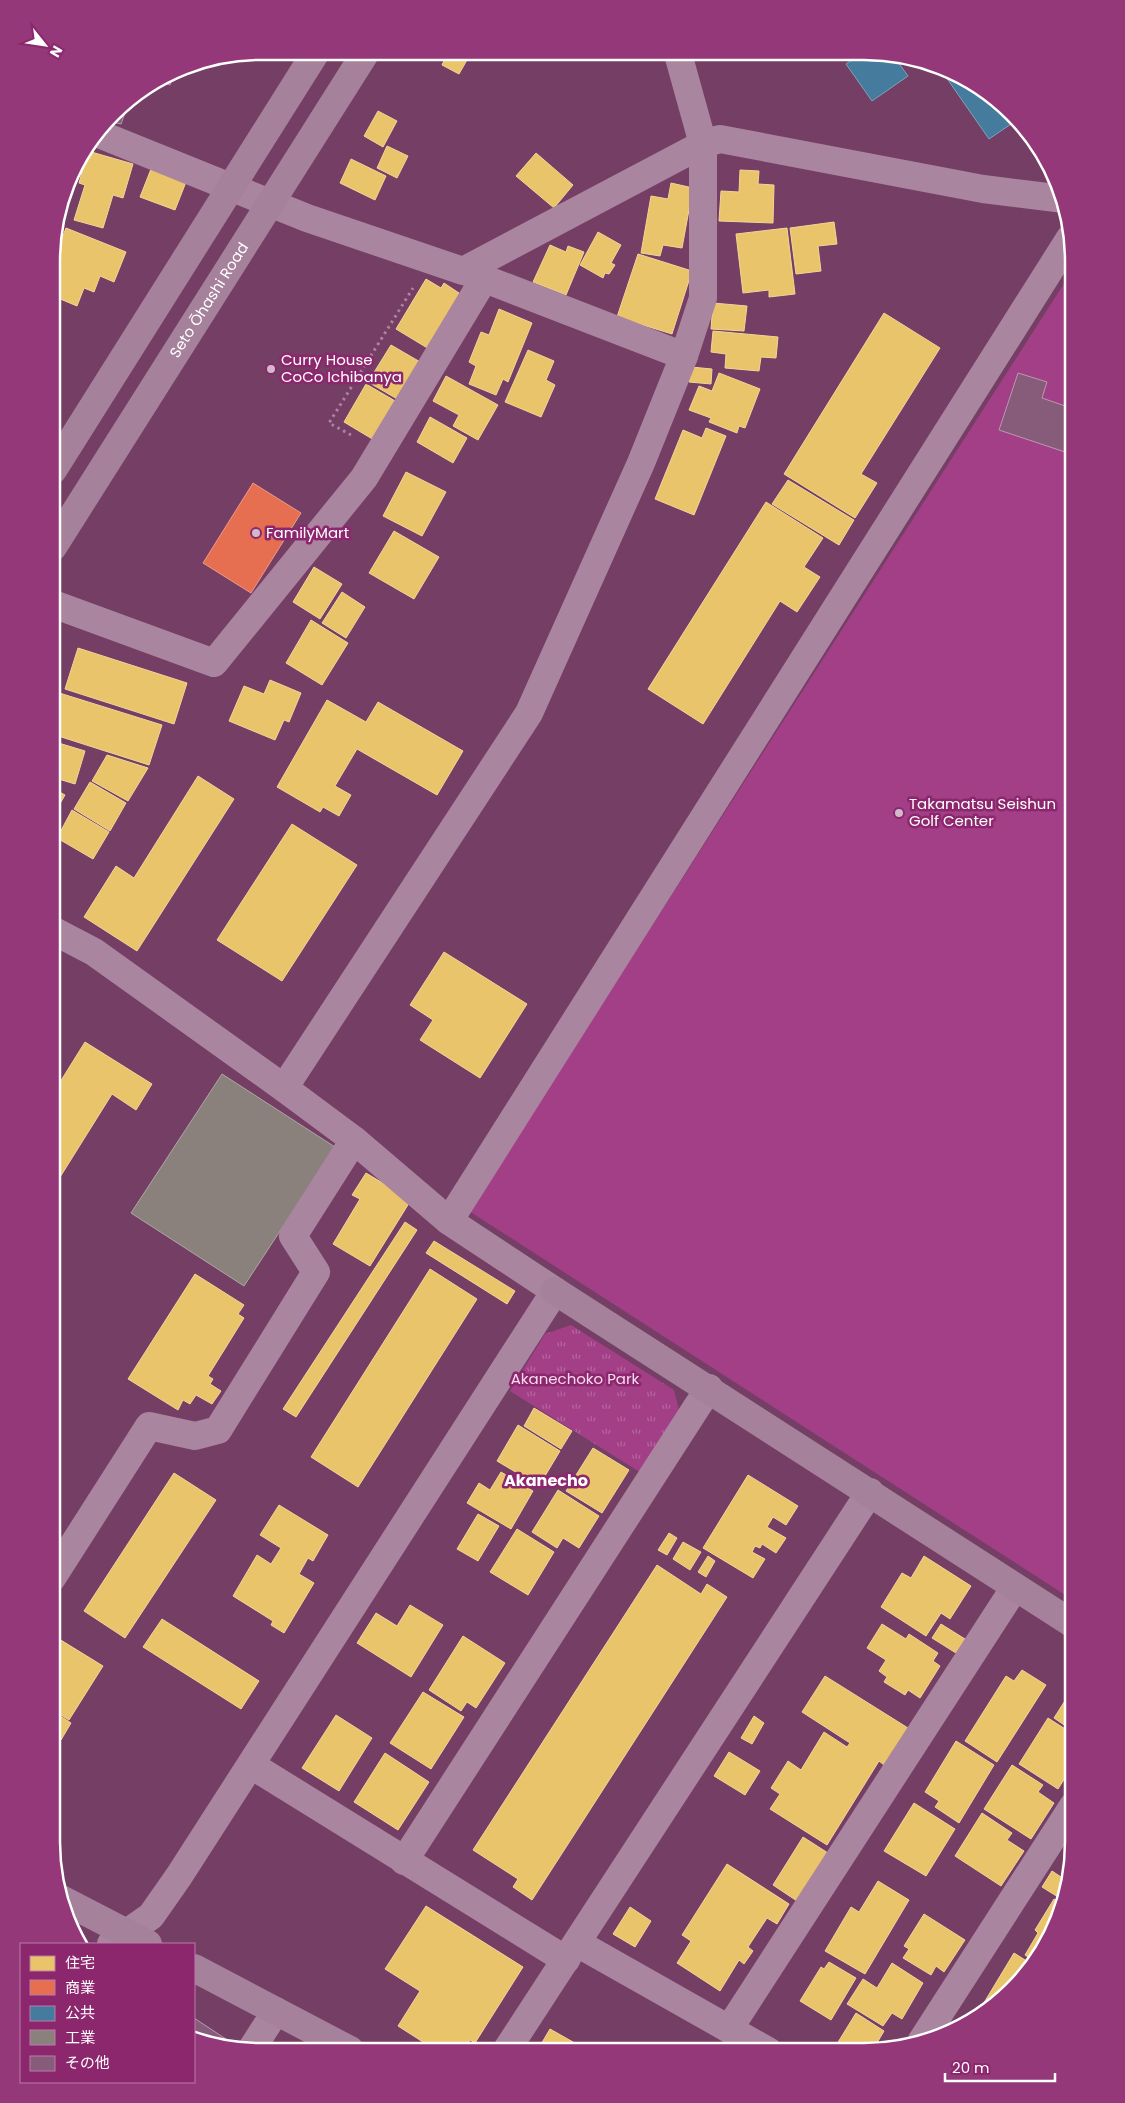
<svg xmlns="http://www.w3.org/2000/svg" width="1125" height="2103" font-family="Poppins,'Noto Sans JP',sans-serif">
<defs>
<pattern id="park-tufts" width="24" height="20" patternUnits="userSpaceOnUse" patternTransform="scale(1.25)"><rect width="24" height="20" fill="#a33f87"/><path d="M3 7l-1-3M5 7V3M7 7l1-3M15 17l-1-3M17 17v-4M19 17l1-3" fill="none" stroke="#b5659f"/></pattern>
</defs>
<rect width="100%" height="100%" fill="#753e65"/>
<path fill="url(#park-tufts)" d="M571 1325 674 1390 680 1414 643 1474 510 1391 545 1334Z"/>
<path fill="#a33f87" d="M1074 268 1073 1600 469 1211Z"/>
<g fill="#e9c46a" stroke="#f0d697">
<path d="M431 52H448L445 59Z"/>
<path d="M448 52 471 53 459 74 442 65Z"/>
<path d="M378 111 397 121 383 147 364 136Z"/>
<path d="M387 146 408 156 397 178 377 168Z"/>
<path d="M88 151 133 164 123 198 113 195 103 228 74 220 85 185 79 183Z"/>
<path d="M536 153 573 185 554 208 516 176Z"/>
<path d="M351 159 386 176 375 200 340 183Z"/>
<path d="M151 169 186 182 175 210 140 197Z"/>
<path d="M740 170 759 171 758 184 774 185 773 223 719 221 721 191 739 192Z"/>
<path d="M671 183 693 188 682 248 663 245 660 256 641 253 651 196 668 199Z"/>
<path d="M834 222 837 244 818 246 821 271 796 274 790 228Z"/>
<path d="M66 228 126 252 114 282 100 276 94 292 84 288 77 306 53 296V261Z"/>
<path d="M787 228 795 294 769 297V290L743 293 736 234Z"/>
<path d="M598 232 621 245 611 263 615 265 609 274 605 273 603 278 580 265Z"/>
<path d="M550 245 566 252 568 246 584 252 566 295 533 282Z"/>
<path d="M638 254 692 271 672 334 617 317Z"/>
<path d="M426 279 441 288 444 283 462 295 429 349 396 329Z"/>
<path d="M713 303 747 306 744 331 711 329Z"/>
<path d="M499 309 532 323 508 382 503 379 496 395 469 384 476 366 469 362 481 332 489 335Z"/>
<path d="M884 313 940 348 861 474 877 483 855 518 784 474Z"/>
<path d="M713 331 778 337 776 358 761 357 759 371 725 368 726 354 711 352Z"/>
<path d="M391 345 422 363 399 400 368 382Z"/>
<path d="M528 350 554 361 546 380 555 385 541 417 505 402Z"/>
<path d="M691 367 712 369 711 384 689 382Z"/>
<path d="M719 373 760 389 745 428 739 426 737 433 709 422 711 418 689 410 699 386 712 391Z"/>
<path d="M446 376 498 405 478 440 453 426 459 415 433 401Z"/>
<path d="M366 384 397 402 374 440 344 422Z"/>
<path d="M430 417 467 438 453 463 417 442Z"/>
<path d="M706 428 726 436 694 515 655 499 683 430 702 438Z"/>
<path d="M406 472 446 492 422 536 383 516Z"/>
<path d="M788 480 854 520 839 545 772 504Z"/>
<path d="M766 502 823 538 804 567 820 577 797 612 780 601 703 724 648 689Z"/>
<path d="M394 531 439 557 414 599 369 573Z"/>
<path d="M314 567 342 584 320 619 293 602Z"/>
<path d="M342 592 365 607 346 638 322 623Z"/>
<path d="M311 620 348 643 322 685 286 663Z"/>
<path d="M78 648 187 683 174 724 65 689Z"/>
<path d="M270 680 301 693 289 722 284 720 275 740 229 721 244 686 264 694Z"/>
<path d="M53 691 162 725 149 765 52 734Z"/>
<path d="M327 700 366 722 378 702 463 751 437 795 357 749 335 786 351 795 339 816 323 807 320 812 277 787Z"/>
<path d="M52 741 85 751 75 784 52 777Z"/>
<path d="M107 755 148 768 128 801 92 781Z"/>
<path d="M198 776 234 799 137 951 84 917 116 866 134 878Z"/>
<path d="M90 782 126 803 110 831 74 809Z"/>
<path d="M52 788 65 795 53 816H52Z"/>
<path d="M72 810 109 832 93 859 57 838Z"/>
<path d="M292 824 357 865 282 981 217 940Z"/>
<path d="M444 952 527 1004 480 1078 420 1040 433 1020 410 1005Z"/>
<path d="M85 1042 152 1084 136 1110 112 1094 52 1190V1095Z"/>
<path d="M366 1173 411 1200 370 1266 333 1244 360 1199 352 1195Z"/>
<path d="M405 1222 417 1230 296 1417 283 1409Z"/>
<path d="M434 1241 515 1291 507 1304 426 1253Z"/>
<path d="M430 1269 477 1299 358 1487 311 1457Z"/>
<path d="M195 1274 244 1305 238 1314 244 1318 208 1376 213 1379 210 1384 221 1391 212 1404 196 1395 190 1404 183 1400 178 1410 128 1379Z"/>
<path d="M534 1408 572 1431 561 1449 524 1426Z"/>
<path d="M518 1425 560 1451 539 1486 497 1461Z"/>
<path d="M593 1448 629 1470 602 1513 566 1491Z"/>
<path d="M501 1472 533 1491 511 1529 467 1503 479 1483 490 1490Z"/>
<path d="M174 1473 216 1500 125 1638 84 1611Z"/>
<path d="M748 1475 798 1506 786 1525 773 1517 767 1527 786 1538 776 1553 762 1544 760 1548 755 1546 752 1552 765 1559 753 1578 703 1548Z"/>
<path d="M558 1490 599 1516 579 1548 563 1538 557 1548 532 1532Z"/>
<path d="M279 1505 328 1535 313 1561 308 1558 299 1574 314 1583 284 1633 271 1625 273 1621 233 1596 257 1555 271 1564 281 1548 260 1535Z"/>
<path d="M478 1514 499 1526 478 1561 457 1549Z"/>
<path d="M517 1529 554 1552 528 1595 490 1572Z"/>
<path d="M669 1533 677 1538 667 1555 658 1550Z"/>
<path d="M683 1542 701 1552 690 1570 673 1559Z"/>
<path d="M708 1556 715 1561 706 1577 698 1572Z"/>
<path d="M924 1556 971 1586 950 1619 941 1613 926 1636 881 1607 902 1573 911 1578Z"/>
<path d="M657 1565 701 1594 707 1584 727 1597 532 1900 513 1887 518 1879 473 1850Z"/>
<path d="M410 1605 443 1625 411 1677 357 1643 376 1613 397 1626Z"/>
<path d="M162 1619 259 1681 241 1709 143 1647Z"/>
<path d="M882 1624 906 1639 909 1634 938 1653 933 1661 940 1666 920 1698 908 1690 905 1695 884 1682 887 1677 879 1671 886 1660 867 1648Z"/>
<path d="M941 1624 965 1639 956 1653 932 1638Z"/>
<path d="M51 1634 103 1666 69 1720 51 1709Z"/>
<path d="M463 1636 505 1663 476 1708 467 1702 461 1711 429 1690Z"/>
<path d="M1022 1670 1046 1685 997 1762 965 1741 1006 1676 1014 1681Z"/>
<path d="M825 1676 908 1728 884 1765 879 1761 827 1845 770 1809 780 1794 771 1788 788 1761 801 1770 824 1732 847 1747 850 1743 802 1712Z"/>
<path d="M1073 1688V1731L1054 1718Z"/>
<path d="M423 1692 464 1717 431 1769 390 1743Z"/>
<path d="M51 1710 71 1723 61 1740 51 1734Z"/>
<path d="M336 1715 372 1738 339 1791 302 1768Z"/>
<path d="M754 1716 764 1723 752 1744 741 1738Z"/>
<path d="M1048 1718 1073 1734V1765L1058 1789 1019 1764Z"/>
<path d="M956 1741 994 1765 959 1823 935 1807 939 1801 925 1792Z"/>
<path d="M729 1752 760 1771 745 1795 714 1776Z"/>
<path d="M385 1753 429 1782 398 1830 354 1802Z"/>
<path d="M1012 1765 1043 1785 1038 1792 1054 1803 1031 1839 984 1809Z"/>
<path d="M914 1803 955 1829 926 1876 884 1851Z"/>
<path d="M982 1813 1012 1833 1007 1840 1024 1851 1001 1886 955 1856Z"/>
<path d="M803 1837 828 1853 797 1901 773 1885Z"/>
<path d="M727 1864 789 1904 777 1924 767 1918 748 1947 753 1951 744 1964 739 1960 720 1991 677 1963 691 1941 682 1935Z"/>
<path d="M1066 1868 1070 1871 1063 1900 1042 1887 1052 1871 1061 1877Z"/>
<path d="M878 1881 909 1900 865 1974 825 1951 851 1907 859 1912Z"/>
<path d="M1054 1899 1062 1904 1058 1922 1035 1961 1025 1955 1038 1933 1035 1930Z"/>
<path d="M426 1906 523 1967 475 2043 470 2040 463 2051H437L398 2026 420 1991 385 1969Z"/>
<path d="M630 1907 651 1921 635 1947 613 1934Z"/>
<path d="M924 1914 965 1940 944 1972 936 1966 931 1975 903 1958 909 1949 904 1946Z"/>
<path d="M1014 1953 1033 1965 1030 1970 988 2009 982 2006Z"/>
<path d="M829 1962 856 1978 831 2020 800 2001 821 1967 824 1969Z"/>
<path d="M892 1963 923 1983 902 2019 892 2013 883 2026 847 2004 863 1979 877 1988Z"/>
<path d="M980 2009 986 2012 974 2020Z"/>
<path d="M856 2013 884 2031 874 2048 877 2050 864 2052H832Z"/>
<path d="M550 2029 589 2051H537Z"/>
</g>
<path fill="#e76f51" stroke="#ee9a85" d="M253 483 301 513 251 593 203 563Z"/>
<g fill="#457b9d" stroke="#7da3ba">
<path d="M848 55H893L908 76 872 101 846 64 852 60Z"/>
<path d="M939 67 957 73 1003 103 1017 120 989 139Z"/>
</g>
<path fill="#8a817c" stroke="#ada7a3" d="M222 1074 335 1147 244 1286 131 1213Z"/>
<g fill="#875b7a" stroke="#b899af">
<path d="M174 71 170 85 159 81Z"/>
<path d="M130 99 121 124 109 121 122 103Z"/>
<path d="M1018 373 1047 382 1042 398 1074 409V455L999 430Z"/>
<path d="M194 2018 235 2045 236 2050 194 2038Z"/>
</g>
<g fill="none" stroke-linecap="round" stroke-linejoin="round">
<path stroke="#a9859f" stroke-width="3" stroke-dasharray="2.5 4" stroke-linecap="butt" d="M351 435 329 423 413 288"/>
<g stroke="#a9859f" stroke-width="28">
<path d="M678 54 703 144 720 139 983 189 1064 199"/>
<path d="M99 134 307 218 463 271 703 144V298L684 356 641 463 529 713 284 1088"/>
<path d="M467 272 684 356"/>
<path d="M53 604 214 663 364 478 484 279"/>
<path d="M52 930 94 952 284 1088 354 1140 449 1221 555 1291 179 1876 151 1916 111 1944"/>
<path d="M449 1221 1070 238"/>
<path d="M52 1578 149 1426 195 1436 218 1430 316 1272 293 1236 354 1140"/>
<path d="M251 1765 566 1960"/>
<path d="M404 1861 709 1388"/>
<path d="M577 1943 768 2051"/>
<path d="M729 2029 1015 1587"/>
<path d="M921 2042 1073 1806"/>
<path d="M251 2050 276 2011"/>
<path d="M506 2051 870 1492"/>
</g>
<g stroke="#a5819b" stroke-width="28">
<path d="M53 470 316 52"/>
<path id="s1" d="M53 547 366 52"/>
<path d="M555 1291 1073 1624"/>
<path d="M61 1899 148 1944"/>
<path d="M194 1968 350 2050"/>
</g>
</g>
<g fill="#cfbbc9" stroke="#8c276e" stroke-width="2">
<circle cx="271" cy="369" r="5"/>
<circle cx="256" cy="533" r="5"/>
<circle cx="899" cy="813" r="5"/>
</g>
<g text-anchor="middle" stroke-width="5" stroke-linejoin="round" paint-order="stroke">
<g font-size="15" fill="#fff" stroke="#8c276e">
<text dy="5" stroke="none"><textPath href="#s1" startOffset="292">Seto Ōhashi Road</textPath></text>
</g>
<g font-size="15" fill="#fff" stroke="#8c276e" text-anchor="start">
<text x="281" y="365">Curry House<tspan x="281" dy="17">CoCo Ichibanya</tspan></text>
<text x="266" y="538">FamilyMart</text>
<text x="909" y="809">Takamatsu Seishun<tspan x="909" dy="17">Golf Center</tspan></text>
</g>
<g font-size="15" fill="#f8daef" stroke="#8c276e">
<text x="575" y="1384">Akanechoko Park</text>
</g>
<g font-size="16" font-weight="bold" fill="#fff" stroke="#8c276e">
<text x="546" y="1486">Akanecho</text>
</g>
</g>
<path d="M0 0H1125V2103H0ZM261 60H864A201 201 0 0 1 1065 261V1842A201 201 0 0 1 864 2043H261A201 201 0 0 1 60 1842V261A201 201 0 0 1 261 60Z" fill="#95387a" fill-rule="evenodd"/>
<path fill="none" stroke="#fff" stroke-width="2.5" d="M261 60H864A201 201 0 0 1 1065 261V1842A201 201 0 0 1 864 2043H261A201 201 0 0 1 60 1842V261A201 201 0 0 1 261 60Z"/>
<rect x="20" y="1943" width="175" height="140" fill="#8c276e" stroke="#ba7da8"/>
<rect x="30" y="1956" width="25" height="15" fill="#e9c46a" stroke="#ba7da8"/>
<text x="65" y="1968" font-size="15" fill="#ffffff">住宅</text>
<rect x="30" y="1980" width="25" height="15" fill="#e76f51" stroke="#ba7da8"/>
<text x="65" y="1993" font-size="15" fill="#ffffff">商業</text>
<rect x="30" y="2006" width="25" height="15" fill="#457b9d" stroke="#ba7da8"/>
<text x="65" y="2018" font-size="15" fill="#ffffff">公共</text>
<rect x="30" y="2030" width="25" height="15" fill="#8a817c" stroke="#ba7da8"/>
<text x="65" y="2043" font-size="15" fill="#ffffff">工業</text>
<rect x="30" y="2056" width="25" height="15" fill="#875b7a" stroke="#ba7da8"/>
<text x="65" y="2068" font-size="15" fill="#ffffff">その他</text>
<g transform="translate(45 45) rotate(120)" stroke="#8c276e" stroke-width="4" paint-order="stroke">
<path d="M0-4L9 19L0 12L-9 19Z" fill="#ffffff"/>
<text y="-8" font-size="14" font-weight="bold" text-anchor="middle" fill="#ffffff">N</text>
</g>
<path d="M945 2073v8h110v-8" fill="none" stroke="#ffffff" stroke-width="2.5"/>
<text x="952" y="2073" font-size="15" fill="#ffffff" stroke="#8c276e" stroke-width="4" paint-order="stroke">20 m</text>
</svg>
